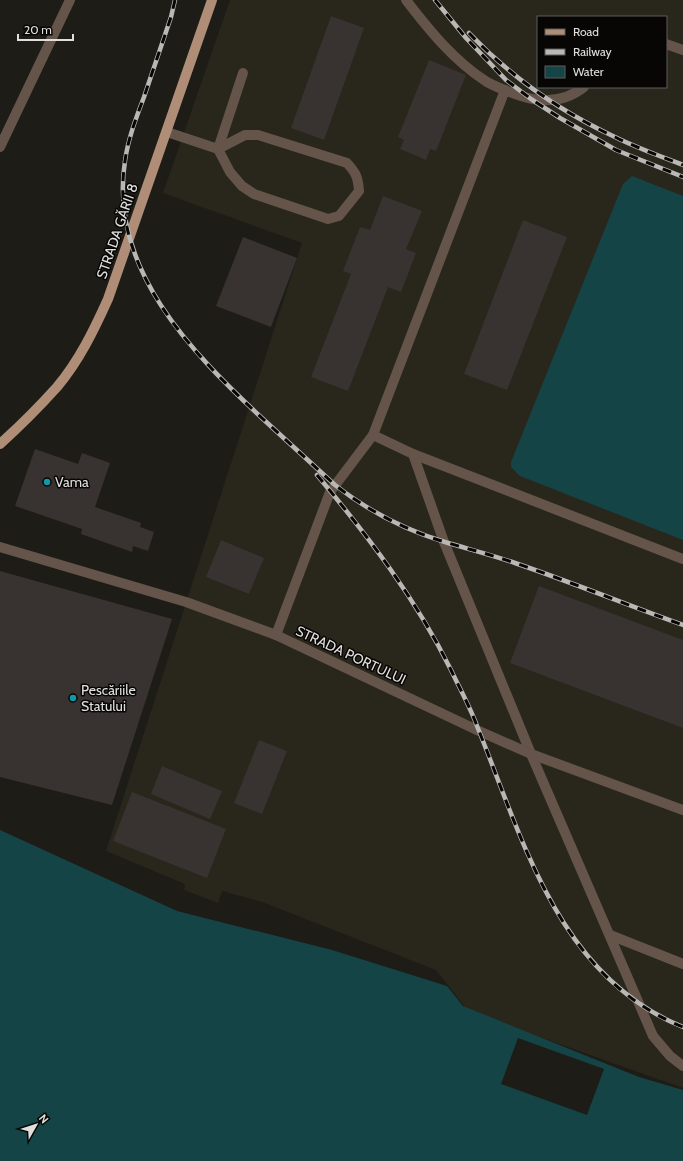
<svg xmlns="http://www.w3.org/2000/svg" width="683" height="1161" font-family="Cabin,sans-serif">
<rect width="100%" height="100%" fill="#1d1c17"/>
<path fill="#29261c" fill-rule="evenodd" d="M230 0H683V1088L469 1012 436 970 262 902 222 891 218 903 184 890 185 884 106 851 302 243 163 193ZM538 17H666V87H538Z"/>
<g fill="#154446">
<path d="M632 176 683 196V540L520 476 511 467V462L623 184Z"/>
<path d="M0 830 177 911 332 950 447 986 463 1006 639 1077 683 1090V1161H0Z"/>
</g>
<path fill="#1d1c17" d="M518 1038 604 1069 587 1115 501 1084Z"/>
<g fill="#383231">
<path d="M331 16 364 28 324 140 291 128Z"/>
<path d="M429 60 466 75 436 151 430 149 426 160 400 149 404 140 398 137Z"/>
<path d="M383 196 422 211 406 249 416 253 401 292 388 287 348 391 311 377 351 274 343 271 360 227 370 230Z"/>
<path d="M523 220 567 237 507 390 464 374Z"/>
<path d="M243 237 297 258 271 327 216 306Z"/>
<path d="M35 449 78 464 82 453 110 463 95 507 141 523 140 527 154 532 148 551 133 546 132 552 81 534 82 529 15 506Z"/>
<path d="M221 540 264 558 249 594 206 577Z"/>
<path d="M0 571 172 619 112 805 0 777Z"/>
<path d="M539 586 683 640V728L510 663Z"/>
<path d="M259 740 287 751 262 814 234 803Z"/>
<path d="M162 766 222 791 210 819 151 794Z"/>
<path d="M132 792 226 829 207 878 113 841Z"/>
</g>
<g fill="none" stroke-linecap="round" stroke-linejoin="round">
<g stroke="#655449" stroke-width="10">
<path d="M406 0C429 30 454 61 487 82 498 88 509 92 521 96 543 103 565 102 584 87"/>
<path d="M666 44 683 50"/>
<path d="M167 132 218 149 243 73"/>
<path d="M245 135H258L347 163C356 173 358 177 359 191L339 216 328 219 254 194 242 186 230 172 218 149Z"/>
<path d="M0 147 70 0"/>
<path d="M373 435 413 454 683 559"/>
<path d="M413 454 444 542 531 754 653 1036 670 1056 683 1066"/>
<path d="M0 547 186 602 276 635 479 731 531 754 683 810"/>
<path d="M276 635 330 492 373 435 505 90"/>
<path d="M610 935 683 964"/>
</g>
<path stroke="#b08d76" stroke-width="10" d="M0 444C20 426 39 407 57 387 79 361 94 330 108 299L212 0"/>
<defs>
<g id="rail">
<path d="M175 0 171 17C162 44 153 70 144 97 136 118 128 139 125 161 108 268 192 353 263 419 287 441 311 463 335 485 367 510 405 530 445 542 468 549 492 555 515 563 571 582 627 605 683 625"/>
<path d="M435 0 466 38 487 60 506 80 531 99 560 118 616 150 683 177"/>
<path d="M469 33C510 76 561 112 615 137 637 148 660 156 683 165"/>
<path d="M317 475C368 536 416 599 451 670 460 689 470 707 477 726 523 839 558 977 683 1027"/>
</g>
</defs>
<use href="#rail" stroke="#b9b8b5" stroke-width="4.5"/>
<use href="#rail" stroke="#070605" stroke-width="3" stroke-dasharray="9" stroke-linecap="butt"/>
</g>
<g fill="#0f9aa8" stroke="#070605" stroke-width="1.5">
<circle cx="47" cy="482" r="4"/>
<circle cx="73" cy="698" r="4"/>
</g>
<g text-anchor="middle" stroke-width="3" stroke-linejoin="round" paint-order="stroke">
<g font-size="14" fill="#e0dfdc" stroke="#070605">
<text transform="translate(117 231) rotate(-71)" y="5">STRADA GĂRII 8</text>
<text transform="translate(351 655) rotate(25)" y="5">STRADA PORTULUI</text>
</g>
<g font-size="14" fill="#e0dfdc" stroke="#070605" text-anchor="start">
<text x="55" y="487">Vama</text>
<text x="81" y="695">Pescăriile<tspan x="81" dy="16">Statului</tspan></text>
</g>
</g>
<rect x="537" y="16" width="130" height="72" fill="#070605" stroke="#5e5d5b"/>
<rect x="545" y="29" width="20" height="6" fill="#b08d76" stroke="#5e5d5b"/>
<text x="573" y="36" font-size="12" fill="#e0dfdc">Road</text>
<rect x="545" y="49" width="20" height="6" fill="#b9b8b5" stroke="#5e5d5b"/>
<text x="573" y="56" font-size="12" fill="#e0dfdc">Railway</text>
<rect x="545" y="66" width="20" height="12" fill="#154446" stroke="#5e5d5b"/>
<text x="573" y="76" font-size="12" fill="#e0dfdc">Water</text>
<g transform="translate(36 1125) rotate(51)" stroke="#070605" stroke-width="3" paint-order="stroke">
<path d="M0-3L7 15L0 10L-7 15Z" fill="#e0dfdc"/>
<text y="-6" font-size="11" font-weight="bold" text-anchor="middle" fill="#e0dfdc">N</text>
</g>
<path d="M18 34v6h55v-6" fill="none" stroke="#e0dfdc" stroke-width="2"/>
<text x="24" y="34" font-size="12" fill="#e0dfdc" stroke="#070605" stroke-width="3" paint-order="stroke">20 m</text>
</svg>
